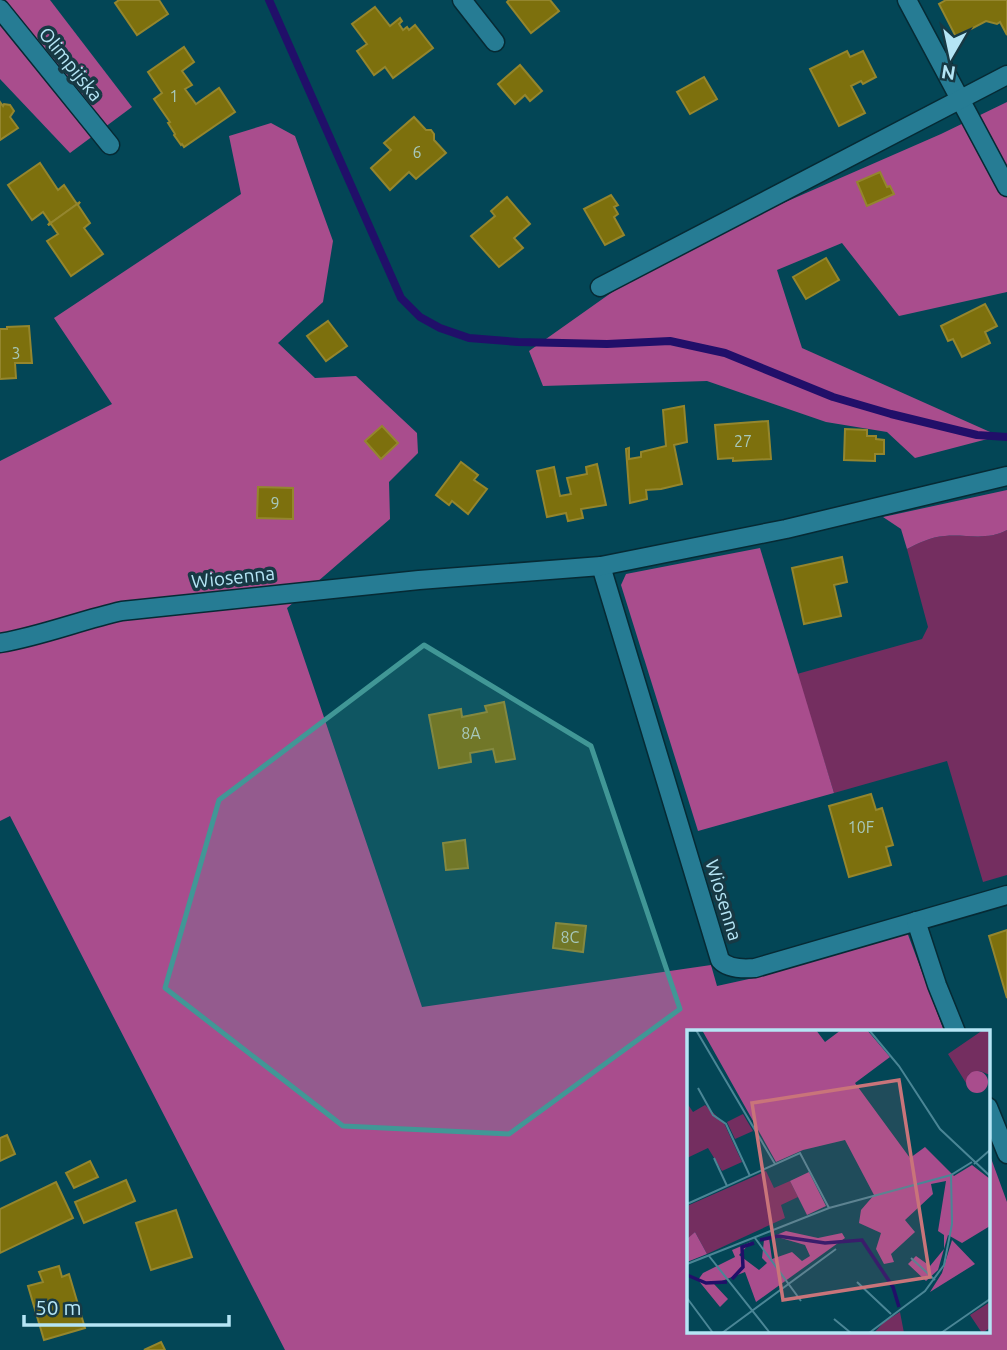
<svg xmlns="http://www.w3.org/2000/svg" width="1007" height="1350" font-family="Ubuntu,sans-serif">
<rect width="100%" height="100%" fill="#034656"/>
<path fill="#742e60" d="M1007 530V875L983 882 947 761 834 793 797 674 922 639 928 627 907 549C919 543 930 537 945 536 966 534 987 541 1007 530Z"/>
<g fill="#a94d8d">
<path d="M0 0H50L132 107 70 153 0 79Z"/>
<path d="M1007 102V292L899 316 842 243 777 270 802 348 999 436 915 458 887 432 826 422 707 381 543 386 529 351 618 288 701 239 941 134Z"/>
<path d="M271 123 295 136 333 241 323 302 278 343 315 378 356 376 417 433 418 453 389 482 390 519 287 608 422 1007 711 965 717 986 758 977 907 932 944 1031 688 1032V1331H988V1150L1007 1202V1350H285L10 816 0 821V461L112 404 54 318 241 194 229 136Z"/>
<path d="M1007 490V530C987 541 966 534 945 536 930 537 919 543 907 549L901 529 883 517Z"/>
<path d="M760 548 834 793 698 831 621 585 626 574Z"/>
</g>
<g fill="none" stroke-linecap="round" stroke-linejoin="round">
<path stroke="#210f69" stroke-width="8" d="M269 0 401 298 420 317 440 328 469 338 518 342 607 344 670 341 725 353 833 397 891 414 977 435 1007 437"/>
</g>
<g fill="#7d700d" stroke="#94862e" stroke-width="2">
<path d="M119 0H159L168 14 137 35 115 3Z"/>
<path d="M509 0H550L559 11 531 33 507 2Z"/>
<path d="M946 0H1007V35L1000 22 997 24 986 21 956 37 939 4Z"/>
<path d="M375 7 390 26 400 18 402 21 399 24 403 30 407 27 409 30 415 25 433 48 393 78 385 67 374 75 357 51 367 44 352 24Z"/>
<path d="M184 47 194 62 182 71 192 85 185 89 196 104 219 88 235 112 184 147 182 144 181 145 174 135 175 134 168 123 170 122 154 99 162 93 148 72Z"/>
<path d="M847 51 850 57 863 51 876 77 863 84 861 81 851 86 865 113 839 126 810 69Z"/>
<path d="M520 65 542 91 530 101 525 95 515 104 498 84Z"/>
<path d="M704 77 717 99 690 114 677 92Z"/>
<path d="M0 102 3 106 4 104 10 105 14 111 10 117 18 128 0 140Z"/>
<path d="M414 117 426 130H431L434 134V140L446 153 416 179 409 172 390 190 371 168 391 150 384 143Z"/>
<path d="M40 163 58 190 64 185 77 204 80 202 48 225 50 222 43 212 32 220 8 185Z"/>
<path d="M880 172 887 187 890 186 894 194 867 206 857 182Z"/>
<path d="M611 195 618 205 614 207 618 214 614 217 624 235 605 245 584 209Z"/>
<path d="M507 197 530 224 514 238 523 248 499 267 471 236 495 216 491 211Z"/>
<path d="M80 202 78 205 90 223 84 228 103 254 71 276 47 241 58 234 51 224 48 225Z"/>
<path d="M826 258 839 280 806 299 793 277Z"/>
<path d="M985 304 997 326 985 332 990 343 962 357 953 339 948 341 941 326Z"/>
<path d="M328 321 347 346 326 361 307 336Z"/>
<path d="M29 326 32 363H15L16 378 0 379V329H7V327Z"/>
<path d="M684 406 687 442 674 445 682 484 661 489 646 490 647 499 630 503 626 449 629 448V459L641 457V452L666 446 663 410Z"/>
<path d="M768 421 771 459 733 461V458L718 459 715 425Z"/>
<path d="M382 426 398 443 381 459 365 441Z"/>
<path d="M845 429 867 430V436H876V439L884 440V454H875V461L844 460Z"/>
<path d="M461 462 478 475 474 480 487 489 468 514 452 501 449 505 436 495Z"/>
<path d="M597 464 606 505 581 509 583 518 568 521 566 513 547 517 537 471 554 467 560 496 571 494 567 478 587 474 586 467Z"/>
<path d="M258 487 293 488V519L257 518Z"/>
<path d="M842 557 847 582 834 585 841 616 804 624 792 568Z"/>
<path d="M504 702 515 759 496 762 493 749 470 753 471 762 439 768 429 715 461 709 462 717 487 712 485 706Z"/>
<path d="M871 794 876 810 882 808 893 845 886 847 891 865 849 877 829 806Z"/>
<path d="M465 840 468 868 446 870 443 843Z"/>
<path d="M556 923 586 926 583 952 553 948Z"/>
<path d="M1007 930V998L989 936Z"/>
<path d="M7 1135 15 1154 0 1161V1138Z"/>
<path d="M90 1161 98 1177 74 1188 66 1173Z"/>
<path d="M126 1180 135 1201 84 1223 75 1202Z"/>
<path d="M56 1182 73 1218 0 1253V1209Z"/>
<path d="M176 1210 192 1257 151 1270 136 1223Z"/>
<path d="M59 1266 62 1277 69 1274 85 1328 44 1340 28 1286 43 1282 39 1272Z"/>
<path d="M161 1342 165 1350H144Z"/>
</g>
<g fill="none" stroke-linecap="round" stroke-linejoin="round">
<defs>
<g id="minor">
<path d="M462 0 495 42"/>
<path d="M907 0 1007 187"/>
<path d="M0 9 110 145"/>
<path d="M600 287 1007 75"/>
<path d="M601 566 720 960C728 969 743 969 755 968L1007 895"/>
<path d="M0 643C42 636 81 620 122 611L419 580 601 566 786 529 1007 476"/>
<path d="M916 921 937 985 956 1032"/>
<path d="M988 1107 1007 1154"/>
</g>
</defs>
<use href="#minor" stroke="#062a34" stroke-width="21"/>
<use href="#minor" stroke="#267c94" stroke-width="18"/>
</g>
<path fill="#419796" fill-opacity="0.2" stroke="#419796" stroke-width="5" stroke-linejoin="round" d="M424 645 591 746 680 1009 509 1134 343 1126 165 988 219 800Z"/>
<g text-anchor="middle" stroke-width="7" stroke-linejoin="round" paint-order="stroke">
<g font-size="16" fill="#a7c8bb">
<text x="174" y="102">1</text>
<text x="417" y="158">6</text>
<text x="16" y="359">3</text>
<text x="743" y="447">27</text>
<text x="275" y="509">9</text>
<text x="471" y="739">8A</text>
<text x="861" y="833">10F</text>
<text x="570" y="943">8C</text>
</g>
<g font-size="19" fill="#b5e5f5" stroke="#173944">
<text transform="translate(71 64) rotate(51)" y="7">Olimpijska</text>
<text transform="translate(233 577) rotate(-6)" y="7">Wiosenna</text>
<text transform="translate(724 900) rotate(73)" y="7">Wiosenna</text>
</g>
</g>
<g transform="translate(687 1030)">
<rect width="303" height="303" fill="#034656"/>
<path d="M296 0H303V45L293 41 282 44 279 53 261 24ZM0 73 6 82 18 75 37 93 55 132 35 141 21 118 0 128ZM56 84 66 101 48 109 40 92ZM79 141 87 158 103 151 111 167 94 175 98 188 20 224 8 202 1 209 0 176ZM303 272V298L295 303 283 285ZM213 282 217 303H187L197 292Z" fill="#742e60"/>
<path d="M15 0H129L138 12 154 0H180L203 27 168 53 223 128 238 117 267 146 285 135 303 149V196L275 213 261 205 251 240 239 251 221 234 229 226 243 236 257 219V205L251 201 259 151 244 154 246 164 218 190 228 202 204 224 207 232 197 234 189 219 194 203 172 193 174 180 187 165 158 110 116 120 89 132ZM279 52a11 11 0 1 1 22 0a11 11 0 1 1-22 0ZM122 142 139 176 120 185 103 151ZM99 201 131 208 155 203 158 208 69 272 58 242 27 254 41 269 33 277 11 250 16 243 48 227 45 220 64 212 52 225 72 240 80 233 75 228 77 210 82 208 85 229 105 222 115 231 123 226 118 215 87 206ZM8 202 20 224 0 232V209ZM265 210 288 234 243 262 255 243Z" fill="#a94d8d"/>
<path fill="none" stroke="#210f69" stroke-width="3.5" d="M73 210 91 206 138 213 175 210 206 257 212 277M0 245 19 253 40 252M45 249 56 237 55 217 67 213"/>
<path fill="none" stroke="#4a8696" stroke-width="2" d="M9 0 88 134M182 0 212 36 253 99 303 146M11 58 26 85 39 94 63 146M27 128 40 156M287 134 303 120M0 174 113 123 142 178M68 208 114 271M22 226 83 303M224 228 248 250M0 234 142 178 264 145 285 132M170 252 204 284M0 268 26 303M147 289 164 303M35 303 149 219M182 303 238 261 257 235 265 194 264 145M254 303 303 269"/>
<path fill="#c9747a" fill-opacity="0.15" stroke="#c9747a" stroke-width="3.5" d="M212 50 243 247 96 270 65 73Z"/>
<rect width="303" height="303" fill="none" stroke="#b5e5f5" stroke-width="3.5"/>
</g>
<g transform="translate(951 56) rotate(189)" stroke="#173944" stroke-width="5" paint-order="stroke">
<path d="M0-5L12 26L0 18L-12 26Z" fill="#b5e5f5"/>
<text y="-10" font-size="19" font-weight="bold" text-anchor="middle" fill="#b5e5f5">N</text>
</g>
<path d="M24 1315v10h205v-10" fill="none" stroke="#b5e5f5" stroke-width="3.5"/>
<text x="35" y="1315" font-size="21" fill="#b5e5f5" stroke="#173944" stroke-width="5" paint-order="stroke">50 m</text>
</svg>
